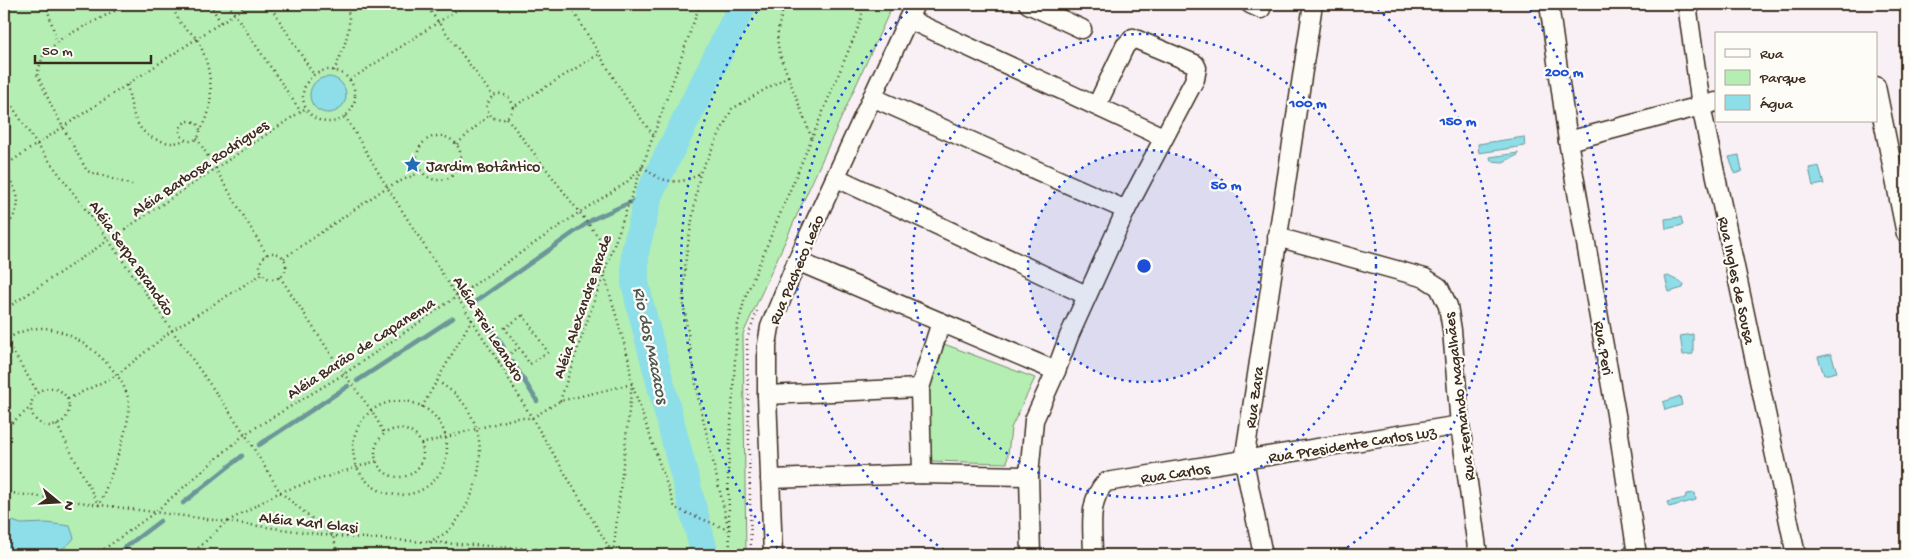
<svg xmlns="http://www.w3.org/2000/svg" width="1910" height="559" font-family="'Gochi Hand',sans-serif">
<rect width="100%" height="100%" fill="#f8f0f4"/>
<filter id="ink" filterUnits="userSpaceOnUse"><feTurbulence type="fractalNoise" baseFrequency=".02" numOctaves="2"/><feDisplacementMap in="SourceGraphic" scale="10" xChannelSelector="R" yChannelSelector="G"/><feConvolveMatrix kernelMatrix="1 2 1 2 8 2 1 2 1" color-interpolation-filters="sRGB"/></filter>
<g filter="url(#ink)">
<g fill="#b4eeb3" stroke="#788c68">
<path d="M4 4H893L743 334 746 555H4Z"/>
<path d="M944 344 1035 378 1011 428 1007 463 926 461 927 389Z"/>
</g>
<g fill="#8ddee9" stroke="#6c9698">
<circle cx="328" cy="95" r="18"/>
<path d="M1524 137 1525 146 1479 153 1478 144Z"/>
<path d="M1518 153V155L1503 162 1491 161 1490 157Z"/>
<path d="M1739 155 1742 171 1735 174 1729 157Z"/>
<path d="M1819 166 1824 184 1813 186 1809 168Z"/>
<path d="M1681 217 1683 225 1666 229 1665 219Z"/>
<path d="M1668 276 1684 284 1683 288 1669 292 1665 277Z"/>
<path d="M1693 334V354L1683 355 1680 336Z"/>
<path d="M1831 354 1837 372 1824 375 1818 357Z"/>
<path d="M1680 396 1682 405 1665 410 1663 402Z"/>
<path d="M1695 493 1696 500 1669 507 1667 502 1685 498 1686 494Z"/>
<path d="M4 518 21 524 47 523 70 526 74 538C71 542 67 546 63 548 51 555 11 559 4 546 1 539 4 526 4 518Z"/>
</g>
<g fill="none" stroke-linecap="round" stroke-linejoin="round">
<g stroke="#6c9698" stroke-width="4.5">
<path d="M472 304 593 219 649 194"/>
<path d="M483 314 504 348"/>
<path d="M512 361 537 401"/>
<path d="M357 381 453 318"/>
<path d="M259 445 348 386"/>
<path d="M183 503 242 456"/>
<path d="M115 555 160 521"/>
</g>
<path stroke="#8ddee9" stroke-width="28" d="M703 555 704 551 640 305 635 282V252L649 194 743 4"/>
<defs>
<g id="street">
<path d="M1028 4 1082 29"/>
<path d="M1250 4 1261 9"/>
<path d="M1549 4 1568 141 1617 420 1637 555"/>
<path d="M1687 4 1701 106 1796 555"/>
<path d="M908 19 1163 137"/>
<path d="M1876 86 1906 234"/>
<path d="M872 97 1126 210"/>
<path d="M1568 141 1716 102"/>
<path d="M835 177 1086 295"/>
<path d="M1277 237 1425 278 1439 287 1448 306 1452 330 1460 425 1478 555"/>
<path d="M797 261 1056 371"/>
<path d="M767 395 920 388"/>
<path d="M922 474 920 388 941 322"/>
<path d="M1029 476 1031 555"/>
<path d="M770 479 922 474 1029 476 1034 420 1056 371 1069 336 1126 210 1195 79 1197 68 1195 64 1133 38 1125 46 1097 105"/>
<path d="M773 555 767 395V345L770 327 797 261 915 4"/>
<path d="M1093 555C1093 531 1087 500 1106 482L1460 425"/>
<path d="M1263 555 1244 461 1313 4"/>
</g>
</defs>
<use href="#street" stroke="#3b2a1e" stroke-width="21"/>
<g stroke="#3b2a1e" stroke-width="2.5" stroke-dasharray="1 4" stroke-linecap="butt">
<path d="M46 4 57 42"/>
<path d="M128 4 62 38 43 56 37 74 52 107 87 171 132 185"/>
<path d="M172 4C174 10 176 16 180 22 184 28 191 32 196 38 211 61 218 108 200 130"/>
<path d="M210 4 221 23"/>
<path d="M228 4 301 112"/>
<path d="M269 4 314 75"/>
<path d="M425 4 492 95"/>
<path d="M569 4 627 100 654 136"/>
<path d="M4 9 15 4"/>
<circle cx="329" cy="96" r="26"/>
<path d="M334 71C342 52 356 23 345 4"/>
<path d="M788 76 812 139"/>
<path d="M350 80 466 4"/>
<path d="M127 85C132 107 133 132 158 140 169 143 173 145 184 140"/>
<path d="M4 94 36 143 109 241 245 434 280 492 333 536 338 555"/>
<path d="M513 107 508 96 500 94 492 96 486 107 492 118 504 119 510 115 513 107 599 54"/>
<path d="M345 116 387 187 498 361 613 554"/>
<path d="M507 118 600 239 603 270 628 357 632 384 675 508 729 530"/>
<circle cx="190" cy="131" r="10"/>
<circle cx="439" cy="158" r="22"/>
<path d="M197 138 267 255"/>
<path d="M457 144 489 115"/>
<path d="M4 166 249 4"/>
<path d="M643 166C659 183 680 186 699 174"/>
<path d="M4 169C21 199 24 202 4 231"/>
<circle cx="273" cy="266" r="13"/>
<path d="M284 258 387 187 421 172"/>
<path d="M280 277 344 374 372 411 384 433"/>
<path d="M4 310 306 108"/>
<path d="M523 315 548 352 530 364 505 328Z"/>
<path d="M4 337 37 391"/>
<path d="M4 341C16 333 28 328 43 328 75 329 126 370 129 404 131 426 108 483 99 506"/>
<path d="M498 361 519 348"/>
<circle cx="50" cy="407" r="19"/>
<path d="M68 399 117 375 171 331 262 274"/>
<path d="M560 401C604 268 654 137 700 4"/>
<circle cx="400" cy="448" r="47"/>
<path d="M422 407 472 319"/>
<path d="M57 425 99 506"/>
<path d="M4 429 30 408"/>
<circle cx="399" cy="453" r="24"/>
<path d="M421 444 516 418H532L560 401 632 384 613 554"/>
<path d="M4 492 333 536 613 554"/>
<path d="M728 526 698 397 683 301 686 256 700 173 732 109 788 76C775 43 774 38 785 4"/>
<path d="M429 542C436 538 444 535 449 530 483 494 494 432 456 395 451 390 444 386 438 381"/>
<path d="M96 555 154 513 245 434 344 374 580 212 626 183 643 166"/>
<path d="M191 555 225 523 280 492 376 461"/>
<path d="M730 555 728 472 737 328 745 298 860 23 864 4"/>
<path d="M751 555 747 339 757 311"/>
</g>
<use href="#street" stroke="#fdfcf7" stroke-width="18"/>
</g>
</g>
<circle cx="1144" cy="266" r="116" fill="#1d4ed8" fill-opacity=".12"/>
<g fill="none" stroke="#1d4ed8" stroke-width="2.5" stroke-dasharray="2.5 5">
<circle cx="1144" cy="266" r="116"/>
<circle cx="1144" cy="266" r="232"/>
<path d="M950 554A347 347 0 0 1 916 4M1372 4A347 347 0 0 1 1338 554"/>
<path d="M782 554A463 463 0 0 1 762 4M1526 4A463 463 0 0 1 1506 554"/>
</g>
<defs>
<symbol id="sight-bare" viewBox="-9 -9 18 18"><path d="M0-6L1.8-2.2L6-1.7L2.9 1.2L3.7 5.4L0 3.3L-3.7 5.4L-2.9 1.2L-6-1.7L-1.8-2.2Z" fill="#1f6fb2" stroke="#fdfcf7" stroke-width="2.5" paint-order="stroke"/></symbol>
</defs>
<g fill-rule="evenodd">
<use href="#sight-bare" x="400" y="152" width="25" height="25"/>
</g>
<g text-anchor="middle" stroke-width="4.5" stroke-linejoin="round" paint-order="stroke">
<g font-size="16" fill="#3b2a1e" stroke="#fdfcf7" text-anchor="start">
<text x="426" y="171">Jardim Botântico</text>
</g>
<g font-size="16" fill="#3b2a1e" stroke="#fdfcf7">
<text transform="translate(199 167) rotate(-34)" y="6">Aléia Barbosa Rodrigues</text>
<text transform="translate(133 257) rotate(55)" y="6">Aléia Serpa Brandão</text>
<text transform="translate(795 269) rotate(-67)" y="6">Rua Pacheco Leão</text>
<text transform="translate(1738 280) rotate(78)" y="6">Rua Ingles de Sousa</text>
<text transform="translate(581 306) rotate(-71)" y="6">Aléia Alexandre Brade</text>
<text transform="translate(490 328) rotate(58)" y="6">Aléia Frei Leandro</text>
<text transform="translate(360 347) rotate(-33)" y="6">Aléia Barão de Capanema</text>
<text transform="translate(1605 348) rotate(80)" y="6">Rua Peri</text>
<text transform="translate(1253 397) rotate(-82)" y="6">Rua Zara</text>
<text transform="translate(1458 397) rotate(-97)" y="6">Rua Fernando Magalhães</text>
<text transform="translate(1352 443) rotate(-9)" y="6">Rua Presidente Carlos Luz</text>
<text transform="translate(1175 472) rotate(-9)" y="6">Rua Carlos</text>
<text transform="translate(309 521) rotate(6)" y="6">Aléia Karl Glasi</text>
</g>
<g font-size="18" font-style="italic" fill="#505751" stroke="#fdfcf7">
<text transform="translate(652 345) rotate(78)" y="6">Rio dos Macacos</text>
</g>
</g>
<circle cx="1144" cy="266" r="8" fill="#1d4ed8" stroke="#fdfcf7" stroke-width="2.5"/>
<g font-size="15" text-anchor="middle" font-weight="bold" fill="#1d4ed8" stroke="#fdfcf7" stroke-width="4.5" stroke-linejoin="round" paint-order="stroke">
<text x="1564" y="76">200 m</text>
<text x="1308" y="107">100 m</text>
<text x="1458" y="125">150 m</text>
<text x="1226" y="189">50 m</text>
</g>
<rect width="1910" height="559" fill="none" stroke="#fdfcf7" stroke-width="20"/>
<rect x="10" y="10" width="1890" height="539" fill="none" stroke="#3b2a1e" stroke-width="2" filter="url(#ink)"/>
<rect x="1715" y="32" width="162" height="90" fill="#fdfcf7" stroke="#afa8a0"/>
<rect x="1725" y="49" width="25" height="8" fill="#fdfcf7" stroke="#afa8a0"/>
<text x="1760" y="58" font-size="15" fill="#3b2a1e">Rua</text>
<rect x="1725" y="70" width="25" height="15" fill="#b4eeb3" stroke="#afa8a0"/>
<text x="1760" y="82" font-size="15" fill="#3b2a1e">Parque</text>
<rect x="1725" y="95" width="25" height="15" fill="#8ddee9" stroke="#afa8a0"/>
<text x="1760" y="108" font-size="15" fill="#3b2a1e">Água</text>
<g transform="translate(58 502) rotate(108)" stroke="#fdfcf7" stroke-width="4" paint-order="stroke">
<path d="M0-4L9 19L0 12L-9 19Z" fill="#3b2a1e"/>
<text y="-8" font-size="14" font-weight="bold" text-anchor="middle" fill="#3b2a1e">N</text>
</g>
<path d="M35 55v8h116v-8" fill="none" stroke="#3b2a1e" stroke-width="2.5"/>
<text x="42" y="55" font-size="15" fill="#3b2a1e" stroke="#fdfcf7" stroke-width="4" paint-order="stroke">50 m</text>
</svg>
